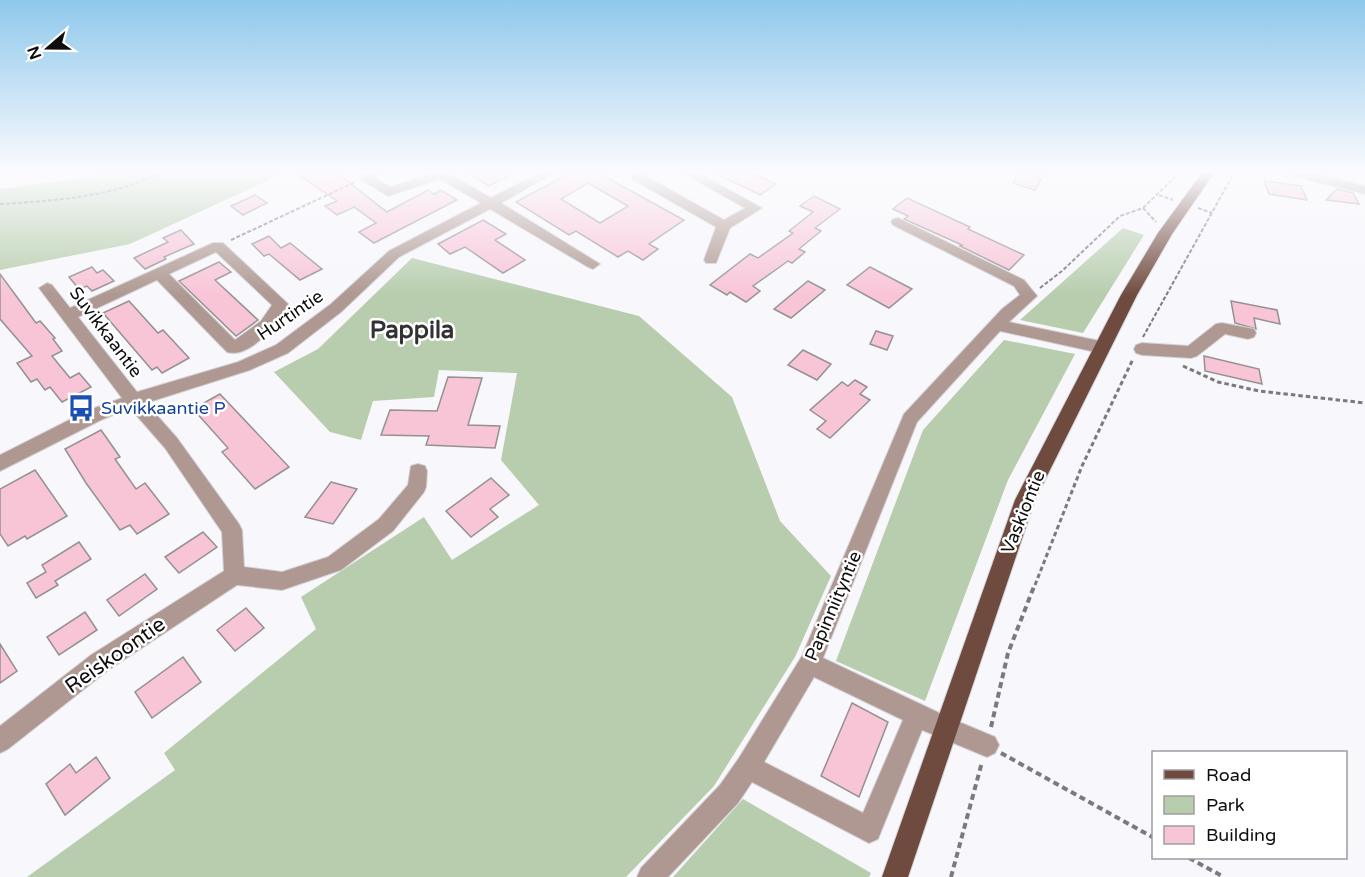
<svg xmlns="http://www.w3.org/2000/svg" width="1365" height="877" font-family="'Varela Round',sans-serif">
<rect width="100%" height="100%" fill="#f7f7fc"/>
<g fill="#b7cdad">
<path d="M100 173H284L130 244 0 270V189L92 177Z"/>
<path d="M1123 228 1144 235 1083 333 1020 320Z"/>
<path d="M412 258 639 316 732 397 780 521 831 576 795 657 714 786 626 877H27L175 770 164 753 316 629 301 597 424 517 452 560 539 505 501 460 517 373 439 370 434 397 373 401 361 440 330 432 274 372 318 349Z"/>
<path d="M1004 340 1075 354 1008 480 925 701 836 661 923 430Z"/>
<path d="M743 799 871 873 869 877H673Z"/>
</g>
<g fill="#f8c5d7" stroke="#959091" stroke-width="1.5" fill-rule="evenodd">
<path d="M296 173H337L387 212 428 190 434 194 441 190 457 200 374 243 359 232 376 223 354 207 337 215 325 206 337 201Z"/>
<path d="M467 173H515L489 186Z"/>
<path d="M570 173H607L602 175 684 220 649 244 658 249 643 260 628 251 618 257 576 231 569 235 516 202ZM588 183 628 206 600 223 561 199Z"/>
<path d="M715 173H752L776 184 760 195Z"/>
<path d="M1019 173H1045L1035 190 1013 183Z"/>
<path d="M1264 181 1301 186 1307 200 1269 194Z"/>
<path d="M1337 189 1353 193 1359 204 1326 200Z"/>
<path d="M255 195 267 203 243 215 231 206Z"/>
<path d="M814 196 840 209 815 228 821 231 799 249 805 252 792 263 788 261 753 286 760 291 746 302 730 292 727 295 710 285 750 254 758 258 793 233 789 231 813 212 800 206Z"/>
<path d="M907 198 970 227 968 229 1024 255 1009 270 960 246 962 245 904 219 908 216 893 209Z"/>
<path d="M483 220 506 234 495 240 525 260 503 273 465 247 450 254 438 244Z"/>
<path d="M181 230 194 244 164 257 166 259 145 269 134 258 168 242 163 238Z"/>
<path d="M269 236 281 248 290 243 322 269 300 280 269 254 264 256 252 244Z"/>
<path d="M219 262 231 272 215 280 258 320 236 336 179 281Z"/>
<path d="M92 267 97 273 103 270 114 281 92 291 87 286 79 289 69 277Z"/>
<path d="M870 267 912 289 889 308 847 285Z"/>
<path d="M0 274 36 323 40 321 55 338 53 339 62 351 52 356 70 378 79 373 91 387 62 402 50 387 45 390 37 379 31 382 17 363 32 356 0 319Z"/>
<path d="M808 281 825 290 791 318 774 309Z"/>
<path d="M129 301 158 333 163 330 189 358 162 373 157 367 152 370 103 313Z"/>
<path d="M1231 301 1277 310 1280 324 1254 318 1256 329 1235 323Z"/>
<path d="M876 331 893 336 887 350 870 344Z"/>
<path d="M803 350 831 364 817 380 788 365Z"/>
<path d="M1204 356 1259 369 1262 384 1205 371Z"/>
<path d="M448 377 482 378 468 425 500 426 495 448 426 445 429 436 381 435 390 410 437 411Z"/>
<path d="M855 380 867 387 860 394 870 400 830 438 817 429 826 421 810 410 842 382 848 386Z"/>
<path d="M220 394 289 467 255 489 222 452 228 448 193 409Z"/>
<path d="M101 430 120 457 115 459 136 489 145 483 169 514 137 534 130 525 120 530 86 483 65 449Z"/>
<path d="M35 470 67 516 27 539 25 536 8 546 0 534V489Z"/>
<path d="M491 478 509 495 490 509 498 517 471 537 446 511Z"/>
<path d="M331 482 357 489 333 524 305 517Z"/>
<path d="M203 532 217 547 179 573 165 557Z"/>
<path d="M79 542 91 559 55 581 58 585 36 598 27 583 46 572 42 565Z"/>
<path d="M145 574 157 589 119 616 107 600Z"/>
<path d="M246 608 264 628 235 651 217 630Z"/>
<path d="M85 612 97 630 59 655 47 637Z"/>
<path d="M0 644 17 671 0 683Z"/>
<path d="M183 657 201 682 152 718 135 692Z"/>
<path d="M852 703 888 722 859 797 821 776Z"/>
<path d="M96 757 110 778 65 815 46 784 70 764 76 773Z"/>
</g>
<g fill="none" stroke-linecap="round" stroke-linejoin="round">
<defs>
<g id="minor">
<path d="M365 173H381L375 178 390 187 433 173H449L491 198 539 173H554L501 203 600 264 593 269 588 267 490 209 399 257 341 312 288 353 250 370 146 403 177 438 239 524 242 530 244 567 282 572 328 557 379 519 408 485 411 466 418 464 425 466 427 471 426 487 424 492 393 531 341 570 282 590 237 585 107 671 8 749 0 753V726L91 655 224 571 222 532 165 448 130 408 101 420 0 471V455L89 410 122 398 39 288 47 283 52 285 70 308 213 243H223L288 304C280 322 250 359 227 352L157 280 78 317 137 392 238 362 276 345 331 304 389 251 481 203 440 179 388 196 361 180 360 177ZM216 252 272 305 261 321 235 340 169 274Z"/>
<path d="M633 173H648L646 176 724 220 745 208 683 173H698L762 208 730 228 716 263H706L704 260 716 227 632 179 631 176Z"/>
<path d="M1292 173H1313L1365 186V194L1293 176Z"/>
<path d="M898 218 1024 280 1037 296 1009 322 1100 341 1106 343 1108 347 1106 351 1100 353 1000 331 917 422 823 658 952 719 995 737 999 745 995 753 987 757 922 730 878 839 869 843 752 782 738 803 668 877H637L641 868 720 785 739 758 802 656 904 414 1002 309 1020 295 1014 286 893 225 891 222 893 219ZM814 677 903 720 863 813 764 762Z"/>
<path d="M1222 323 1254 329 1256 333 1254 337 1248 339 1225 334 1197 356 1191 358 1142 355 1136 353 1134 349 1136 345 1142 343 1188 346 1216 324Z"/>
</g>
<path id="major" d="M1202 173H1214L1172 234 1137 295 1035 500 908 877H882L1015 500 1121 295 1158 233Z"/>
</defs>
<use href="#minor" stroke="#d2d2d6" stroke-width="2"/>
<use href="#major" stroke="#d2d2d6" stroke-width="2"/>
<g stroke="#7a7a7d" stroke-width="2" stroke-dasharray="4 2" stroke-linecap="butt">
<path d="M1159 195 1173 200"/>
<path d="M0 204C53 201 112 197 160 173"/>
<path d="M1143 208 1156 222"/>
<path d="M1198 208 1212 213"/>
<path d="M231 240 355 182"/>
<path d="M1040 288 1062 271 1120 216 1143 208 1179 173"/>
<path d="M1143 337 1234 173"/>
</g>
<g stroke="#7a7a7d" stroke-width="3" stroke-dasharray="4.5 3" stroke-linecap="butt">
<path d="M1183 366 1218 382 1259 391 1365 403"/>
<path d="M1035 585 1082 466 1133 359"/>
</g>
<g stroke="#7a7a7d" stroke-width="4" stroke-dasharray="6 4" stroke-linecap="butt">
<path d="M991 727 1008 653 1035 584"/>
<path d="M1001 753 1154 838"/>
<path d="M1189 858 1224 877"/>
<path d="M951 877 982 762"/>
</g>
<use href="#minor" fill="#ae9891" fill-rule="evenodd"/>
<use href="#major" fill="#6f4a3e" fill-rule="evenodd"/>
</g>
<linearGradient id="sky" x2="0" y2="1"><stop stop-color="#8fc8ec"/><stop offset="0.58" stop-color="#fbfbfe"/><stop offset="1" stop-color="#fbfbfe" stop-opacity="0"/></linearGradient>
<rect width="1365" height="296" fill="url(#sky)"/>
<defs>
<symbol id="bus-bare" viewBox="-9 -9 18 18"><path d="M-5-6H5V4H4V6H2V4H-2V6H-4V4H-5ZM-3.5-4V0h7V-4ZM-3.5 1.2v1.5H-2V1.2ZM2 1.2v1.5H3.5V1.2Z" fill="#1a4fb4" stroke="#fff" stroke-width="2.5" paint-order="stroke"/></symbol>
</defs>
<g fill-rule="evenodd">
<use href="#bus-bare" x="62" y="389" width="38" height="38"/>
</g>
<g text-anchor="middle" stroke-width="5" stroke-linejoin="round" paint-order="stroke">
<g font-size="18" fill="#0d0d0e" stroke="#fff">
<text transform="translate(290 315) rotate(-34)" y="6">Hurtintie</text>
<text transform="translate(106 332) rotate(53)" y="6">Suvikkaantie</text>
<text transform="translate(1023 512) rotate(-68)" y="6">Vaskiontie</text>
<text transform="translate(833 606) rotate(-67)" y="6">Papinniityntie</text>
</g>
<g font-size="18" fill="#164399" stroke="#fff" text-anchor="start">
<text x="101" y="414">Suvikkaantie P</text>
</g>
<g font-size="21" fill="#0d0d0e" stroke="#fff">
<text transform="translate(115 655) rotate(-35)" y="7">Reiskoontie</text>
</g>
<g font-size="24" font-weight="bold" fill="#323235" stroke="#fff">
<text x="412" y="338">Pappila</text>
</g>
</g>
<rect x="1152" y="751" width="195" height="108" fill="#ffffff" stroke="#9e9e9f" stroke-width="1.5"/>
<rect x="1164" y="770" width="30" height="9" fill="#6f4a3e" stroke="#9e9e9f" stroke-width="1.5"/>
<text x="1206" y="781" font-size="18" fill="#0d0d0e">Road</text>
<rect x="1164" y="796" width="30" height="18" fill="#b7cdad" stroke="#9e9e9f" stroke-width="1.5"/>
<text x="1206" y="811" font-size="18" fill="#0d0d0e">Park</text>
<rect x="1164" y="826" width="30" height="18" fill="#f8c5d7" stroke="#9e9e9f" stroke-width="1.5"/>
<text x="1206" y="841" font-size="18" fill="#0d0d0e">Building</text>
<g transform="translate(48 48) rotate(250)" stroke="#ffffff" stroke-width="4.5" paint-order="stroke">
<path d="M0-4.5L10 22L0 15L-10 22Z" fill="#0d0d0e"/>
<text y="-9" font-size="16" font-weight="bold" text-anchor="middle" fill="#0d0d0e">N</text>
</g>
</svg>
